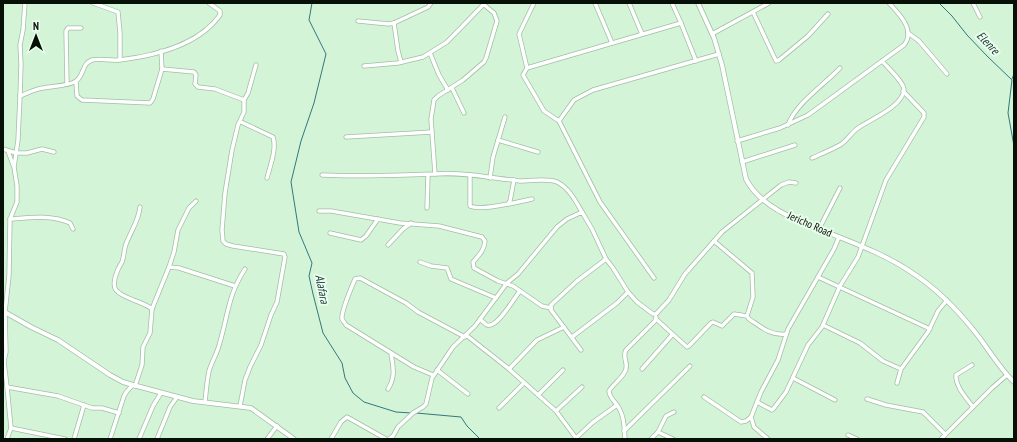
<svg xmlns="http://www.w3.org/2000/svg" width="1017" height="442" font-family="'PT Sans Narrow',sans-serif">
<rect width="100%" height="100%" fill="#d4f4d7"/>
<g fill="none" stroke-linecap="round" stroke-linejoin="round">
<g stroke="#32787f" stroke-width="1">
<path d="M312 3 309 20 326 54 314 103 301 141 291 182 299 232 312 263 309 276 313 294 323 333 342 363 345 378 353 393 364 402 396 412 411 413"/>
<path d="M939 3 952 16 967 35 987 56 1012 80 1008 113 1014 146"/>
<path d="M1012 79 1014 74"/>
<path d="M416 413 461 417 467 426 480 439"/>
</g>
<defs>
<g id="minor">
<path d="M25 3 23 30 20 45 21 64 20 96 18 140 14 167 17 186V202L10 219 9 276 5 312 6 352 4 361 7 387 58 396 92 408H102L119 413"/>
<path d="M93 3 118 12 120 33V60"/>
<path d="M595 3 612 43"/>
<path d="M629 3 642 34"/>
<path d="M672 3 681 23"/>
<path d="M973 3 980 17"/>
<path d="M753 12 776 61 779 60 808 36 828 14"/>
<path d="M358 21 389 24 394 23 428 7 431 3"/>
<path d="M394 23 398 51 401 62"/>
<path d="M908 33 919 41 947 74"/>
<path d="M712 34 769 3"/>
<path d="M161 51 162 69 194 72 196 75 195 84 198 87 215 89 244 100"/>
<path d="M430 53 439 75 448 90"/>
<path d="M364 66 398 63 423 57 447 42 484 4"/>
<path d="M527 68 519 34 534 3"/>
<path d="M76 82 77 96 82 100 150 103 153 99 162 69"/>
<path d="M67 84 66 31 68 28H81"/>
<path d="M452 88 464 113"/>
<path d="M20 96C28 93 35 89 43 88 52 86 70 86 76 81 84 76 82 63 92 60 100 58 111 61 119 60 153 56 199 45 220 15V11L209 3"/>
<path d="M559 121 544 111 523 75 527 68 681 23 696 61"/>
<path d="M241 122 273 137C277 149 270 166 267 178"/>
<path d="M788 125C796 103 824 85 840 68"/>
<path d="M346 137 432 132"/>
<path d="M498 140 538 152"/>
<path d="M737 141 780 128 808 115 904 45C916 30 899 14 889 3"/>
<path d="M3 149 16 153H27L42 149 54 152"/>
<path d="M8 151 13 165"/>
<path d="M812 158C821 154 831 150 840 145 847 141 851 133 858 128 871 119 902 107 904 90 904 82 887 67 882 61"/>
<path d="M742 162 795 145"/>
<path d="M435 174 431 119 434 100 438 96 463 80 484 62 486 58 497 21 494 13 482 3"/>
<path d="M322 175C360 177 397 175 435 174 463 172 492 178 520 181 530 181 548 178 557 182 569 188 575 200 582 212"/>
<path d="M470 175V206C478 210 498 206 508 204L510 201 514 180"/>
<path d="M490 178 493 157 505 117"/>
<path d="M509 204 532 199"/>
<path d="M140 207C139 220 131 231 126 244 124 249 124 257 122 262 118 268 111 283 116 290 123 299 142 301 152 309"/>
<path d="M427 208 428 175"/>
<path d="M319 211H331L400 223 439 226 482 237 485 241C484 251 479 255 473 262L474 268 498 281 513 286 542 306 551 308"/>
<path d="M10 219C30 218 51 214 70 223L73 229"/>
<path d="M819 229 840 188"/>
<path d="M330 233 361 240 366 236 378 219"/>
<path d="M714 241 752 273 753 297 747 316"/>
<path d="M388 245 403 229 411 223"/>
<path d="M420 262 431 266 447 268 451 279 496 298"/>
<path d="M169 267 179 268 235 286"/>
<path d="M818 277 930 329"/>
<path d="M654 278 600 202 559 121 574 100 593 90 719 54"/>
<path d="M480 319C482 321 485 324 487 325 497 329 514 298 520 291"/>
<path d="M656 319 687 347 689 346 711 323 713 322 722 326 734 314 747 316 749 319C761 327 771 336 786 334"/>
<path d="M823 325 860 343 883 361 901 369"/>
<path d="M466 335 509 369 537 340 564 327"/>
<path d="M572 337 617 303 628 292"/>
<path d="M581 350 551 310V305L577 281 606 259"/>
<path d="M972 365 956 375C955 386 967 399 973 407"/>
<path d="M509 369 556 411"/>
<path d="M642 369 672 335"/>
<path d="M437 370 468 394"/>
<path d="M433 375 414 367 346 325C345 323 343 321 342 319 341 312 352 286 355 279L360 278 406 303 418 312 465 337"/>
<path d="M793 378 835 400"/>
<path d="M897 383 901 369 928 332 938 311 947 300"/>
<path d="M135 386 142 365 143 347 150 333 152 309 169 267 174 252 178 230 189 208 196 201"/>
<path d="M7 387 11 428 7 439"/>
<path d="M388 389C396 376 393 368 391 353"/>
<path d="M538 395 563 370"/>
<path d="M704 397 741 422 746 421 751 417 761 392 778 360 788 329 834 249 839 237"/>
<path d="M867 399 886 405 923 412 945 434"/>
<path d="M205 402C206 392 207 381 209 371 212 361 218 352 220 342 228 315 228 295 245 269"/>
<path d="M757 402 772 410 774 408 786 392 808 345 822 327 840 286 858 257 886 180 924 117V113L903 91"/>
<path d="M240 406 245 380 250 367 261 345 271 315 277 302 285 257 284 254 233 246 226 244 223 241 222 230 225 193 232 150 238 125 244 112V100L248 93 256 65"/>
<path d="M499 408 524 383"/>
<path d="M751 417 754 427 768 439"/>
<path d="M11 428 65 439"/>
<path d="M624 431 690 366"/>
<path d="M658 432 666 416 674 412"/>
<path d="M848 435 857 439"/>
<path d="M576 438 556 411 582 387"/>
<path d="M74 439 84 405"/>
<path d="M110 439 124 396 127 391 133 385"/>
<path d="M139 439 153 406 161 393"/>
<path d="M157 439 170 407 177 397"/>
<path d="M267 439 277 426"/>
<path d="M331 439 341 422 347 417 386 439"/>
<path d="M389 439 393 436 398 427 413 413 423 407 426 404 432 378 453 347 475 326 507 283 518 274 557 227 567 219 582 212 592 229 606 259 613 268 628 292 637 302 653 314H656L669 300 685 274 722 232 781 185 789 182 796 183"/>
<path d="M575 439 592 423 617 405"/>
<path d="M625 439C624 428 625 420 620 410 617 403 609 398 609 391 614 383 624 377 626 369 628 362 622 357 626 350L655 321 656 317"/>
<path d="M651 439 658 432 673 439"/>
<path d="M941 439 992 388 1007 375"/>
</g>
<g id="tertiary">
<path d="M698 3 714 38 722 65 746 179C762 211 808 224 839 237 864 247 889 257 911 272 936 288 956 308 975 332 988 348 999 368 1014 382"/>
<path d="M3 311 31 327 58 340 110 375 123 382 133 385 193 401 251 408 294 439"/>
</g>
</defs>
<use href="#minor" stroke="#a0bfa4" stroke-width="5"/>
<use href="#tertiary" stroke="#a0bfa4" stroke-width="5.5"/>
<use href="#minor" stroke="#fff" stroke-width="3.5"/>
<use href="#tertiary" stroke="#fff" stroke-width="4"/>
</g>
<g text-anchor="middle" stroke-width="4" stroke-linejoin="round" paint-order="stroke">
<g font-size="11" fill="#061007" stroke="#eafdec">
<text transform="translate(810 224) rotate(24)" y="4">Jericho Road</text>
</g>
<g font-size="12" font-style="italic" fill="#133035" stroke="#eafdec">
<text transform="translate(988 43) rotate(46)" y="4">Elenre</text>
<text transform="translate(322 289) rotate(79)" y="4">Alafara</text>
</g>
</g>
<rect width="1017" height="442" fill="none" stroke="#061007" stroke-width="8"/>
<g transform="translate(36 36)" stroke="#eafdec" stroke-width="3" paint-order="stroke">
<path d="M0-3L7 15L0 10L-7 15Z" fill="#061007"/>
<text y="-6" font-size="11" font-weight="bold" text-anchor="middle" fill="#061007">N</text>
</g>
</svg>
